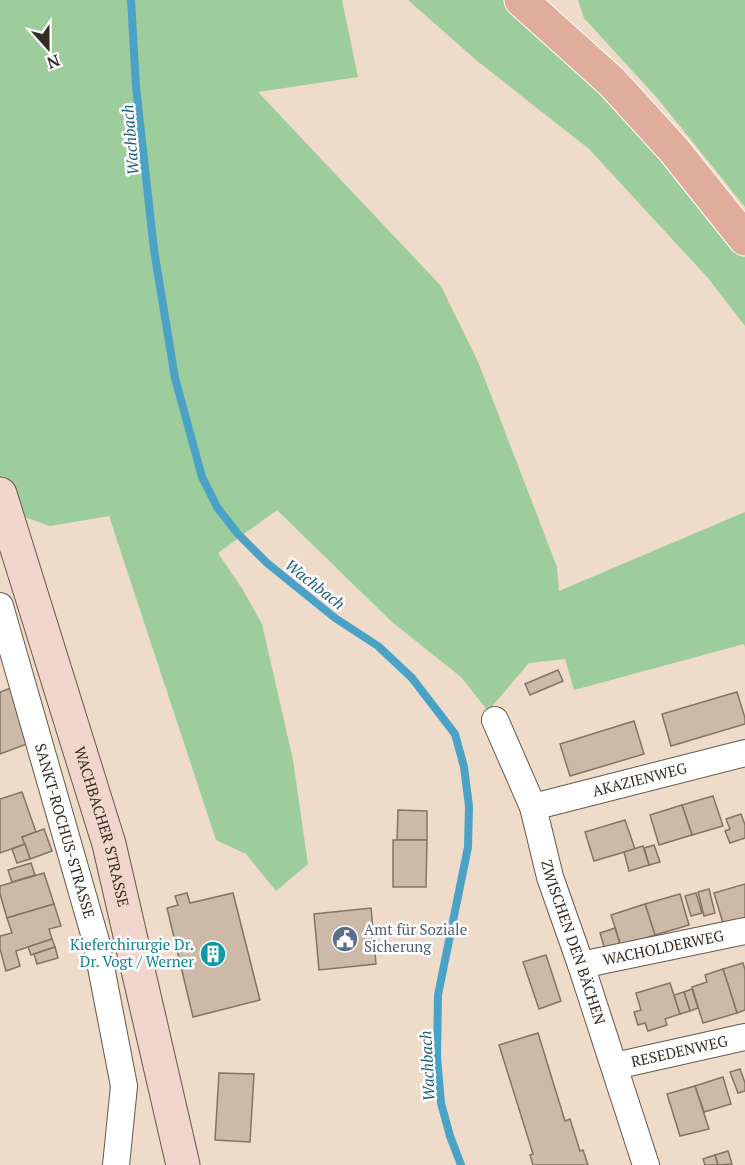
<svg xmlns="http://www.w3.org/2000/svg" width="745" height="1165" font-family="'PT Serif',serif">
<rect width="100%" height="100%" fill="#eedbc9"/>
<g fill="#9dcc9d">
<path d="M0 0H342L358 77 258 92 441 286 479 364 557 567 559 591 745 512V648L744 644 574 690 565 659 529 663 488 711 461 677 392 622 277 510 218 553 243 590 262 624 293 760 308 864 276 891 246 854 216 840 109 516 50 526 5 510 0 494Z"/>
<path d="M408 0H521L745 239V326L708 278 589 149 476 60Z"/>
<path d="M578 0H745V207L659 100 584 18Z"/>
</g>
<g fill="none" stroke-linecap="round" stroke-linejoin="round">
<path stroke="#4aa2c7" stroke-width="8" d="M131 0 136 87 154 250 175 378 202 477 217 507 238 534 267 563 335 618 378 646 412 678 455 734 464 767 469 806 468 847 438 995 437 1057 441 1103 450 1136 461 1165"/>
</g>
<g fill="#ccb9a8" stroke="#857465" stroke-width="1.5">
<path d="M558 670 563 681 530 695 525 684Z"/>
<path d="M11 688 32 742 0 754V692Z"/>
<path d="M737 692 745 718V724L671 746 662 714Z"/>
<path d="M634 721 644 754 570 776 560 744Z"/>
<path d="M22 792 36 832 22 837 25 844 0 853V799Z"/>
<path d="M713 796 723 826 692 835 682 805Z"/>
<path d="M682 805 692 835 659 845 650 815Z"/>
<path d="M398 810 427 811V840H397Z"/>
<path d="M741 814 745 825V838L730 843 725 831 730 829 726 819Z"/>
<path d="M625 820 635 849 594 861 585 832Z"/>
<path d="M44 829 52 851 30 859 22 837Z"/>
<path d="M393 840H427L426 887H393Z"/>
<path d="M25 844 30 859 17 863 12 849Z"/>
<path d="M654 845 660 862 649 865 644 848Z"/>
<path d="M643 846 649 865 629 871 624 852Z"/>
<path d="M31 863 35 875 12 882 8 870Z"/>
<path d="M44 873 54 904 7 918 0 894V886Z"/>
<path d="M745 884V924L725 930 714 893Z"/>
<path d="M709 889 715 913 704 916 698 892Z"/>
<path d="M187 893 190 903 233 893 260 1000 193 1017 167 908 178 905 175 896Z"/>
<path d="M696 893 702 913 691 916 685 896Z"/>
<path d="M680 894 689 925 655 935 645 904Z"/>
<path d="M54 904 61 926 49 929 52 939 16 951 20 966 6 971 0 949V936L12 933 7 918Z"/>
<path d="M645 904 655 935 621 946 611 915Z"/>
<path d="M371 908 376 964 319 970 314 914Z"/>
<path d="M615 928 621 948 606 953 600 933Z"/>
<path d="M52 939 55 947 31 955 28 947Z"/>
<path d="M55 947 58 958 37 964 34 954Z"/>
<path d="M546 955 561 1001 539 1009 523 962Z"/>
<path d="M743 963 745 970V1010L737 1013 723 969Z"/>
<path d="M723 969 737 1013 703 1023 692 987 707 982 705 975Z"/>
<path d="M670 983 680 1014 665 1019 667 1025 648 1031 645 1023 638 1025 634 1012 641 1010 636 993Z"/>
<path d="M692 989 698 1008 690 1011 684 992Z"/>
<path d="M684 992 690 1011 680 1014 674 995Z"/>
<path d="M538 1033 565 1121 570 1119 580 1151 583 1150 588 1165H533L530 1155 533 1154 499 1045Z"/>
<path d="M740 1069 745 1083V1091L738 1093 730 1072Z"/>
<path d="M219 1073 254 1074 250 1142 215 1140Z"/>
<path d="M723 1077 731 1104 704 1112 695 1086Z"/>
<path d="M695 1086 709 1129 680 1136 667 1094Z"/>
<path d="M728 1151 732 1164 718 1165 715 1155Z"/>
<path d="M715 1155 718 1165H705L703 1159Z"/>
</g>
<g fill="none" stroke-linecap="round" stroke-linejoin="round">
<defs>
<g id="street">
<path id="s1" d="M0 606 96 941 124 1086 116 1165"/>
<path id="s2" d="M495 720 533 807 550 877 581 965 646 1165"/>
<path id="s3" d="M533 807 745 753"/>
<path id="s4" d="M581 965 745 931"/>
<path id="s5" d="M615 1066 745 1037"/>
</g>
<g id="secondary">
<path id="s6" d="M0 494 109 844 183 1165"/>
</g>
<path id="primary" d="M521 0 612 82 674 150 745 239"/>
</defs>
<use href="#street" stroke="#685848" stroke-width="28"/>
<use href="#secondary" stroke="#685848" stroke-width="35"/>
<use href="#primary" stroke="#fff" stroke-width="35"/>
<use href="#street" stroke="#fff" stroke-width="26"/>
<use href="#secondary" stroke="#f0d6cd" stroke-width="33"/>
<use href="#primary" stroke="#e0ac9b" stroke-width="33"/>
</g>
<defs>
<symbol id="civic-disc" viewBox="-11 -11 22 22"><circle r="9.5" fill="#5c6f8a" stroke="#fff"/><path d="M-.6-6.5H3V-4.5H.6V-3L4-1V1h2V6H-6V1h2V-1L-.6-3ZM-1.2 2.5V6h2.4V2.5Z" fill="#fff"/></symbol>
<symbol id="building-disc" viewBox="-11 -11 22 22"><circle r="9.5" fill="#0f9aa8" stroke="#fff"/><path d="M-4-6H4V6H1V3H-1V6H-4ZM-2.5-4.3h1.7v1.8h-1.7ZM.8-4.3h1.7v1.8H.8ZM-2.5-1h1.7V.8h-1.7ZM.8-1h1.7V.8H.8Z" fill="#fff"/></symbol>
</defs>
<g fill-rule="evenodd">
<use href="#civic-disc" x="330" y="924" width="30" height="30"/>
<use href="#building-disc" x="198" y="939" width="30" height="30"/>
</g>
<g text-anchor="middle" stroke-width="5" stroke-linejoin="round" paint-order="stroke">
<g font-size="15" fill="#332c25" stroke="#fff">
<text dy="5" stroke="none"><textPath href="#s3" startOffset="110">AKAZIENWEG</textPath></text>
<text dy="5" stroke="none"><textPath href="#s6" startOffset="348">WACHBACHER STRASSE</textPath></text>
<text dy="5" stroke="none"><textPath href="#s1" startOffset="234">SANKT-ROCHUS-STRASSE</textPath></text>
<text dy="5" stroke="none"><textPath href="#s2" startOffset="236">ZWISCHEN DEN BÄCHEN</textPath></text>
<text dy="5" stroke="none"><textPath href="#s4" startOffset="84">WACHOLDERWEG</textPath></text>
<text dy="5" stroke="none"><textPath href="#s5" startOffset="66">RESEDENWEG</textPath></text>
</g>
<g font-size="15" fill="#4e5e75" stroke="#fff" text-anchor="start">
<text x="364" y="935">Amt für Soziale<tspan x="364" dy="17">Sicherung</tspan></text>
</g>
<g font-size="15" fill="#0d838f" stroke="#fff" text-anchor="end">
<text x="194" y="950">Kieferchirurgie Dr.<tspan x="194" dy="17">Dr. Vogt / Werner</tspan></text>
</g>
<g font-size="16" font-style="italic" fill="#1d5f7a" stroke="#fff">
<text transform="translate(130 140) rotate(-95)" y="6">Wachbach</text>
<text transform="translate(315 584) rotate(38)" y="6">Wachbach</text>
<text transform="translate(427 1066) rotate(-93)" y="6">Wachbach</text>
</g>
</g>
<g transform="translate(48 48) rotate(159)" stroke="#ffffff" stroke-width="4.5" paint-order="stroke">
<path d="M0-4.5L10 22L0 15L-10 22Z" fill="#332c25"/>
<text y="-9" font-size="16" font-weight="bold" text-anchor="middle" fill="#332c25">N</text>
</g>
</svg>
